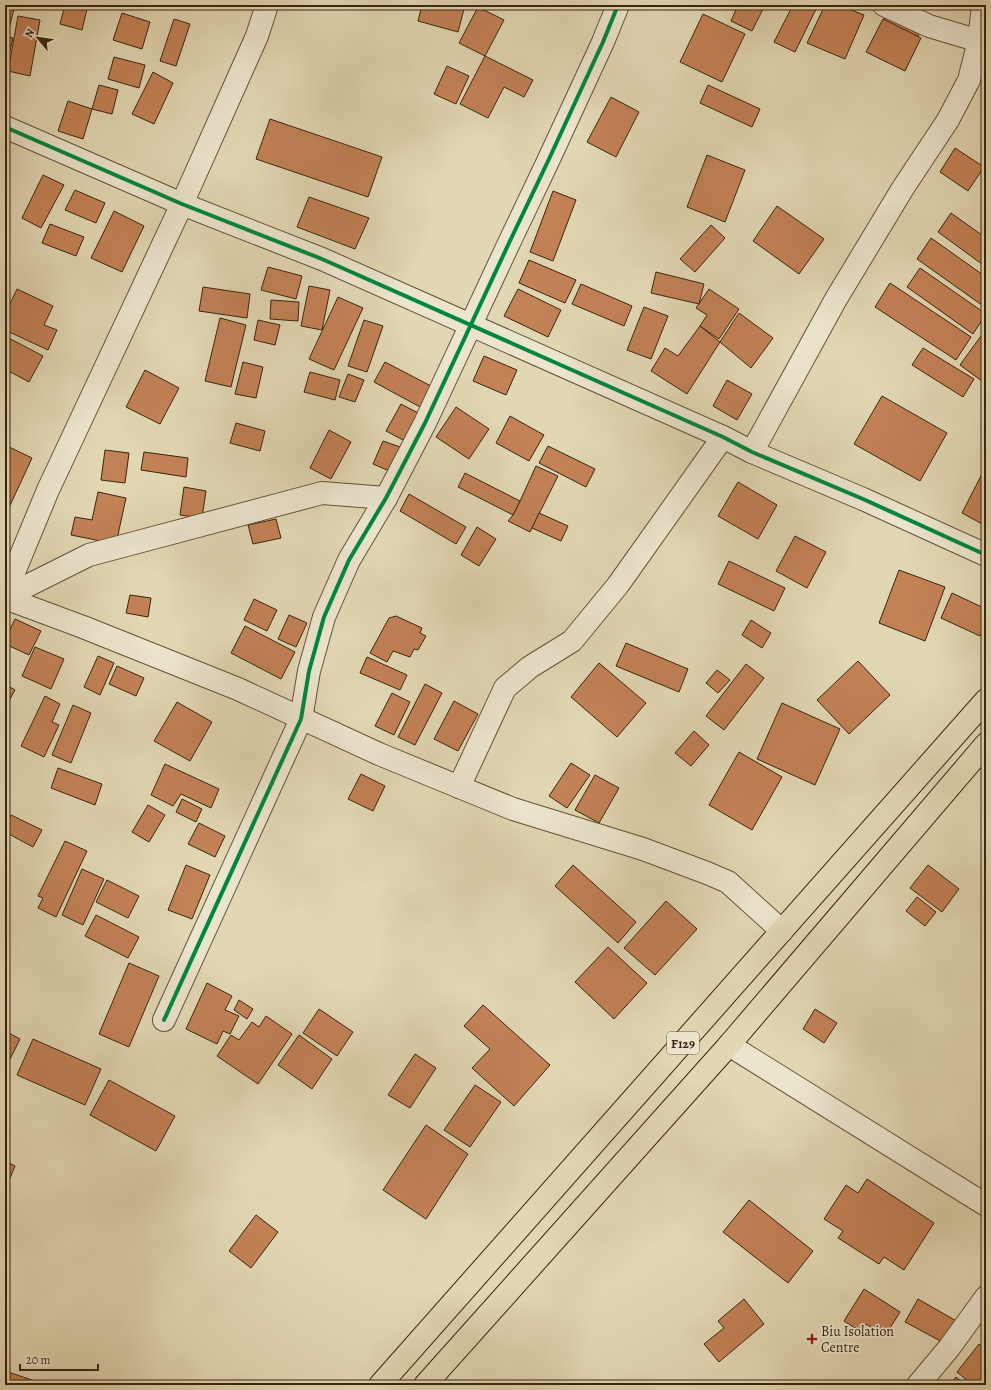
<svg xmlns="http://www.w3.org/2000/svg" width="991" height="1390" font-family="Alegreya,serif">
<rect width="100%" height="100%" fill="#e2d7b3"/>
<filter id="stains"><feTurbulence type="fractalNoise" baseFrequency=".005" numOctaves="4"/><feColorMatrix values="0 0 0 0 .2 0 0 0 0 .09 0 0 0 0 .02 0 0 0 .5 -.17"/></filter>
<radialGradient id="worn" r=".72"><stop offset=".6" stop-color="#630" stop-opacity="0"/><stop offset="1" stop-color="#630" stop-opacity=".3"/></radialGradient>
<g fill="#c38156" stroke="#38250d">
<path d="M5 5H15L8 33 5 32Z"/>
<path d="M65 5H88L82 30 60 24Z"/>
<path d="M422 5H465L458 32 418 21Z"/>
<path d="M738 5H765L752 31 731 21Z"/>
<path d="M793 5H818L795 52 774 42Z"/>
<path d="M825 5H839L864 15 845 59 807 43Z"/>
<path d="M478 7 504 20 485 56 459 43Z"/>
<path d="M122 13 150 22 142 49 113 40Z"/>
<path d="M703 14 745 34 722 82 680 62Z"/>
<path d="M18 16 40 20 30 76 8 71Z"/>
<path d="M885 17 919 34 903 67 868 50Z"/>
<path d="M174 19 190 24 176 66 160 61Z"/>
<path d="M883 19 921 38 905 71 866 52Z"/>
<path d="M5 36 13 38 5 70Z"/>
<path d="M485 56 533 80 524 97 504 87 488 118 460 104Z"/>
<path d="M114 57 145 65 139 88 108 79Z"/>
<path d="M447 66 469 76 456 104 434 94Z"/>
<path d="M153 72 173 83 154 124 132 114Z"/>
<path d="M99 85 118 90 112 114 92 109Z"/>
<path d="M708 85 760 109 752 127 700 103Z"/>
<path d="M611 97 639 112 616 157 587 142Z"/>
<path d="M68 101 92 109 83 139 58 131Z"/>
<path d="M270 119 382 157 368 197 256 159Z"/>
<path d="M955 148 984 167 968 191 940 172Z"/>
<path d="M707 155 745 170 725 222 687 207Z"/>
<path d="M43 175 64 185 41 228 22 218Z"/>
<path d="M75 190 105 203 96 223 65 210Z"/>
<path d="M553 191 576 200 553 261 530 252Z"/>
<path d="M309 197 369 218 355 249 297 227Z"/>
<path d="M777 206 824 239 799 274 753 241Z"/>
<path d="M114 211 144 226 122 272 91 258Z"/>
<path d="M951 213 986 238V267L938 232Z"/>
<path d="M50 224 84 237 76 256 42 243Z"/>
<path d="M711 225 725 238 695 272 680 259Z"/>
<path d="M931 238 986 277V308L917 259Z"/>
<path d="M529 260 576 280 565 303 519 283Z"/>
<path d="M268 267 302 276 296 299 261 290Z"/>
<path d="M920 268 986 314 973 334 907 287Z"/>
<path d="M656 272 704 284 699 304 651 293Z"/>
<path d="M890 283 971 337 956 360 875 307Z"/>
<path d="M581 284 632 306 624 326 572 304Z"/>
<path d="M309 286 330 290 322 330 301 326Z"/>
<path d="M203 287 250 294 247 318 199 311Z"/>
<path d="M17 289 53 306 44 325 57 330 48 350 5 330V314Z"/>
<path d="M518 289 561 310 548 337 504 316Z"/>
<path d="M709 289 739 309 719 339 700 326 707 315 696 308Z"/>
<path d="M338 297 363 308 334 370 309 359Z"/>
<path d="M271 300 299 302 298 321 270 319Z"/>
<path d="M644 307 668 316 651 359 627 350Z"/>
<path d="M739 313 773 338 751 368 720 342Z"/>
<path d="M220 318 246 325 231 387 205 381Z"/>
<path d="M258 320 280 325 275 345 254 340Z"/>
<path d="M364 320 383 326 367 372 348 366Z"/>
<path d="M700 326 720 342 687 394 651 371 665 348 678 356Z"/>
<path d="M986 329V384L960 365Z"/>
<path d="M5 336 43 356 29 382 5 369Z"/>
<path d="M923 348 974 379 963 397 912 365Z"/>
<path d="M484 356 517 370 506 395 473 381Z"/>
<path d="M243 362 263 367 256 398 235 394Z"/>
<path d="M385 362 433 387 422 408 374 382Z"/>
<path d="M145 370 179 388 160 424 126 407Z"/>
<path d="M310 372 340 380 335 400 304 392Z"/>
<path d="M348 374 364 380 355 402 339 397Z"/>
<path d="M727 380 752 394 737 420 713 406Z"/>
<path d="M882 396 947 433 920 481 854 444Z"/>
<path d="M401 404 420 414 405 441 386 431Z"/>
<path d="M456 407 489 429 469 459 436 437Z"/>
<path d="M510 416 544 435 529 461 496 443Z"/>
<path d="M236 423 265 431 260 451 230 443Z"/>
<path d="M329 430 351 442 331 479 310 468Z"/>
<path d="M383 441 403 448 394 473 373 464Z"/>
<path d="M5 445 32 458 6 514H5Z"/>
<path d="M548 446 595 469 586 487 539 463Z"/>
<path d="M105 450 129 453 125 483 101 480Z"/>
<path d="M144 452 188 458 186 477 141 470Z"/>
<path d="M536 466 558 476 530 532 508 521 513 515 520 501Z"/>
<path d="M986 466V526L962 513Z"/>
<path d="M465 473 520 501 513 515 458 487Z"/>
<path d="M738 482 777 505 758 539 718 516Z"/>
<path d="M184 487 206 491 202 518 180 515Z"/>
<path d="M98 492 126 498 116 544 71 535 75 517 92 520Z"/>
<path d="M409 494 466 527 456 544 400 511Z"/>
<path d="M539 513 568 526 561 541 532 528Z"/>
<path d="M276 519 281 538 253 544 248 525Z"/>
<path d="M477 527 496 539 479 566 461 555Z"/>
<path d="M795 536 826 552 807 588 776 571Z"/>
<path d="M729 561 785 588 774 611 718 584Z"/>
<path d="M899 570 945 587 925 641 879 623Z"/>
<path d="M952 593 986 609V624L980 636 941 618Z"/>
<path d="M130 595 151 598 148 617 126 613Z"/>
<path d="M254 599 277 610 267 631 244 620Z"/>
<path d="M289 615 307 623 296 647 278 639Z"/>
<path d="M396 616 422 628 420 633 426 636 418 650 414 649 410 657 393 651 387 662 370 653 389 618Z"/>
<path d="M15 619 41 631 29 655 5 644V640Z"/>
<path d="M751 620 771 633 762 648 742 635Z"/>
<path d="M245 626 295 652 281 679 231 653Z"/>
<path d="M626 643 688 669 679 692 616 666Z"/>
<path d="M35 647 64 659 51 689 22 676Z"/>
<path d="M98 656 114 663 100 695 84 687Z"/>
<path d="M367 657 407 675 400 690 360 673Z"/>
<path d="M858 661 890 695 849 734 817 700Z"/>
<path d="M599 663 646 703 617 737 571 697Z"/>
<path d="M746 664 764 678 724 730 706 716Z"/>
<path d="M117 666 144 678 136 696 109 684Z"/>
<path d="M717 670 730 680 718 693 706 683Z"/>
<path d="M5 684 15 690 5 708Z"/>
<path d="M425 684 442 693 415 745 398 737Z"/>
<path d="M392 693 410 702 394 735 375 726Z"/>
<path d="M45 696 60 704 52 722 59 725 44 757 21 746Z"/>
<path d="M454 701 478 714 458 751 434 739Z"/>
<path d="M177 702 212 722 190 761 154 741Z"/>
<path d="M782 703 840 729 815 785 757 759Z"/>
<path d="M73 705 91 713 71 763 52 755Z"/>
<path d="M694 731 709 745 691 766 675 753Z"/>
<path d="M739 752 782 777 752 830 709 805Z"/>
<path d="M571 763 590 775 567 808 549 796Z"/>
<path d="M165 764 219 789 211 808 181 794 173 806 151 795Z"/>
<path d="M58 768 102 784 95 805 51 788Z"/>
<path d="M361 774 385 786 373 811 348 799Z"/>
<path d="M595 775 619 788 599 823 575 810Z"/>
<path d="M182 799 202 809 196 822 176 812Z"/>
<path d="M148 805 165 815 149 842 132 832Z"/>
<path d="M11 815 42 830 33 847 5 832V827Z"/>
<path d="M199 823 225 836 215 857 188 844Z"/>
<path d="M65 841 87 851 56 917 38 908 43 898 38 896Z"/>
<path d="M186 865 210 875 192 919 168 910Z"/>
<path d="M573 865 636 922 618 943 555 886Z"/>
<path d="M928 865 959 889 942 912 910 888Z"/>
<path d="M82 869 104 879 83 925 62 915Z"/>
<path d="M107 880 139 896 128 918 96 902Z"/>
<path d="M917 897 936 912 925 926 906 911Z"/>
<path d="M666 901 697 929 655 975 624 948Z"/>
<path d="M96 915 139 937 128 958 85 936Z"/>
<path d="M608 947 647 983 614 1019 575 982Z"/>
<path d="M129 963 159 976 129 1047 99 1034Z"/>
<path d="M207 983 232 996 225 1010 239 1016 230 1034 223 1031 217 1044 186 1029Z"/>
<path d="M239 1000 253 1009 247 1019 234 1010Z"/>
<path d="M483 1005 550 1065 514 1106 472 1068 490 1049 464 1026Z"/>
<path d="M319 1009 353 1032 337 1056 303 1033Z"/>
<path d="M815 1009 837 1023 824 1043 803 1029Z"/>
<path d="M266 1016 292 1034 258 1084 217 1056 231 1035 239 1040 252 1022 259 1027Z"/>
<path d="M5 1031 20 1039 5 1069Z"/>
<path d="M299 1035 332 1059 312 1089 278 1065Z"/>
<path d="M33 1039 101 1069 85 1105 17 1075Z"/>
<path d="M415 1054 436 1068 410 1108 388 1095Z"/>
<path d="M109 1080 175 1116 156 1151 90 1115Z"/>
<path d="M475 1085 501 1102 470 1147 444 1130Z"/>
<path d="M426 1125 468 1154 426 1219 383 1190Z"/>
<path d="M5 1161 15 1166 5 1190Z"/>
<path d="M867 1179 934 1223 904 1270 884 1257 879 1264 838 1238 843 1231 824 1219 846 1185 858 1193Z"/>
<path d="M749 1200 813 1251 788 1283 723 1232Z"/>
<path d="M256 1215 278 1232 251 1268 229 1251Z"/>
<path d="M864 1289 900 1312 885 1336 866 1324 861 1332 844 1321Z"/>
<path d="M744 1299 764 1324 719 1362 704 1344 724 1328 718 1321Z"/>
<path d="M918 1299 958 1322 946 1344 905 1322Z"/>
<path d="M979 1344 986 1350V1385H973L957 1372Z"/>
<path d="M5 1371 47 1385H5Z"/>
<path d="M956 1377 966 1385H950Z"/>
</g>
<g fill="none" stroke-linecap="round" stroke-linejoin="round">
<defs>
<g id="minor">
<path d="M884 5 929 26 986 43"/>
<path d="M5 127 182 204 322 259 723 437 752 452 863 499 986 555"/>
<path d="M752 452 836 299 903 188 948 120 969 80 979 41 983 5"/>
<path d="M5 594 48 490 182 204 257 36 267 5"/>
<path d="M5 597 89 555 322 493 386 498"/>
<path d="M5 598 83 627 238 689 379 754 513 809 643 849 707 873 728 882 782 931"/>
<path d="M459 787 505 688 530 667 572 641 618 585 723 437"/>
<path d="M164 1020 301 719 309 671 324 617 349 560 386 498 425 423 509 243 549 159 603 42 618 5"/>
<path d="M729 1045 986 1205"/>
<path d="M918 1385 949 1348 986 1297"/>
</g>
<g id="major">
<path d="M380 1385 986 700"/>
<path d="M425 1385 729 1045 986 744"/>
</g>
</defs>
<use href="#minor" stroke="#625236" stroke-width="24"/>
<use href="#major" stroke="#38250d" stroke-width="24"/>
<use href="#minor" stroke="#ece5ce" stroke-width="22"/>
<use href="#major" stroke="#e2d7b3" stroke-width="22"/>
<defs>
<g id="cycleway">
<path d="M5 127 182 204 322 259 723 437 752 452 863 499 986 555"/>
<path d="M164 1020 301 719 309 671 324 617 349 560 386 498 425 423 509 243 549 159 603 42 618 5"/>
</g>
</defs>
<use href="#cycleway" stroke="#ece5ce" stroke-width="6"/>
<use href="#cycleway" stroke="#00873e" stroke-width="4"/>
</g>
<path fill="#8f2418" stroke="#ece5ce" stroke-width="1.5" d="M810 1333h4v4h4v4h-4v4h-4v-4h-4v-4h4z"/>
<g text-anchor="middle" stroke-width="3.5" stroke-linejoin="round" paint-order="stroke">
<rect fill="#ece5ce" stroke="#6e5f47" stroke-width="1" x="667" y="1032" width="32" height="22" rx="3"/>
<g font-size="13" font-weight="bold" fill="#38250d">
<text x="683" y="1048">F129</text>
</g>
<g font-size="14" fill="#38250d" stroke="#ece5ce" text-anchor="start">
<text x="821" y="1336">Biu Isolation<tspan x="821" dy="16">Centre</tspan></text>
</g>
</g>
<rect width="991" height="1390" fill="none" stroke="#e2d7b3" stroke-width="20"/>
<rect x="6" y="6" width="979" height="1378" fill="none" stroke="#38250d" stroke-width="2"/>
<rect x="10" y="10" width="971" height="1370" fill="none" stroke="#38250d"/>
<g transform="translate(38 38) rotate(299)" stroke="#ece5ce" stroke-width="3" paint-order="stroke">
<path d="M0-3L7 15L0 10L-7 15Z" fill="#38250d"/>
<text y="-6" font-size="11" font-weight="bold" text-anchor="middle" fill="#38250d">N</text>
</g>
<path d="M20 1364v6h78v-6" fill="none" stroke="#38250d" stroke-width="2"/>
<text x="26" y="1364" font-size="12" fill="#38250d" stroke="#ece5ce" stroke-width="3" paint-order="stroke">20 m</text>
<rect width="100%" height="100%" filter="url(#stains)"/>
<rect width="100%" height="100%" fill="url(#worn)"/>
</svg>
